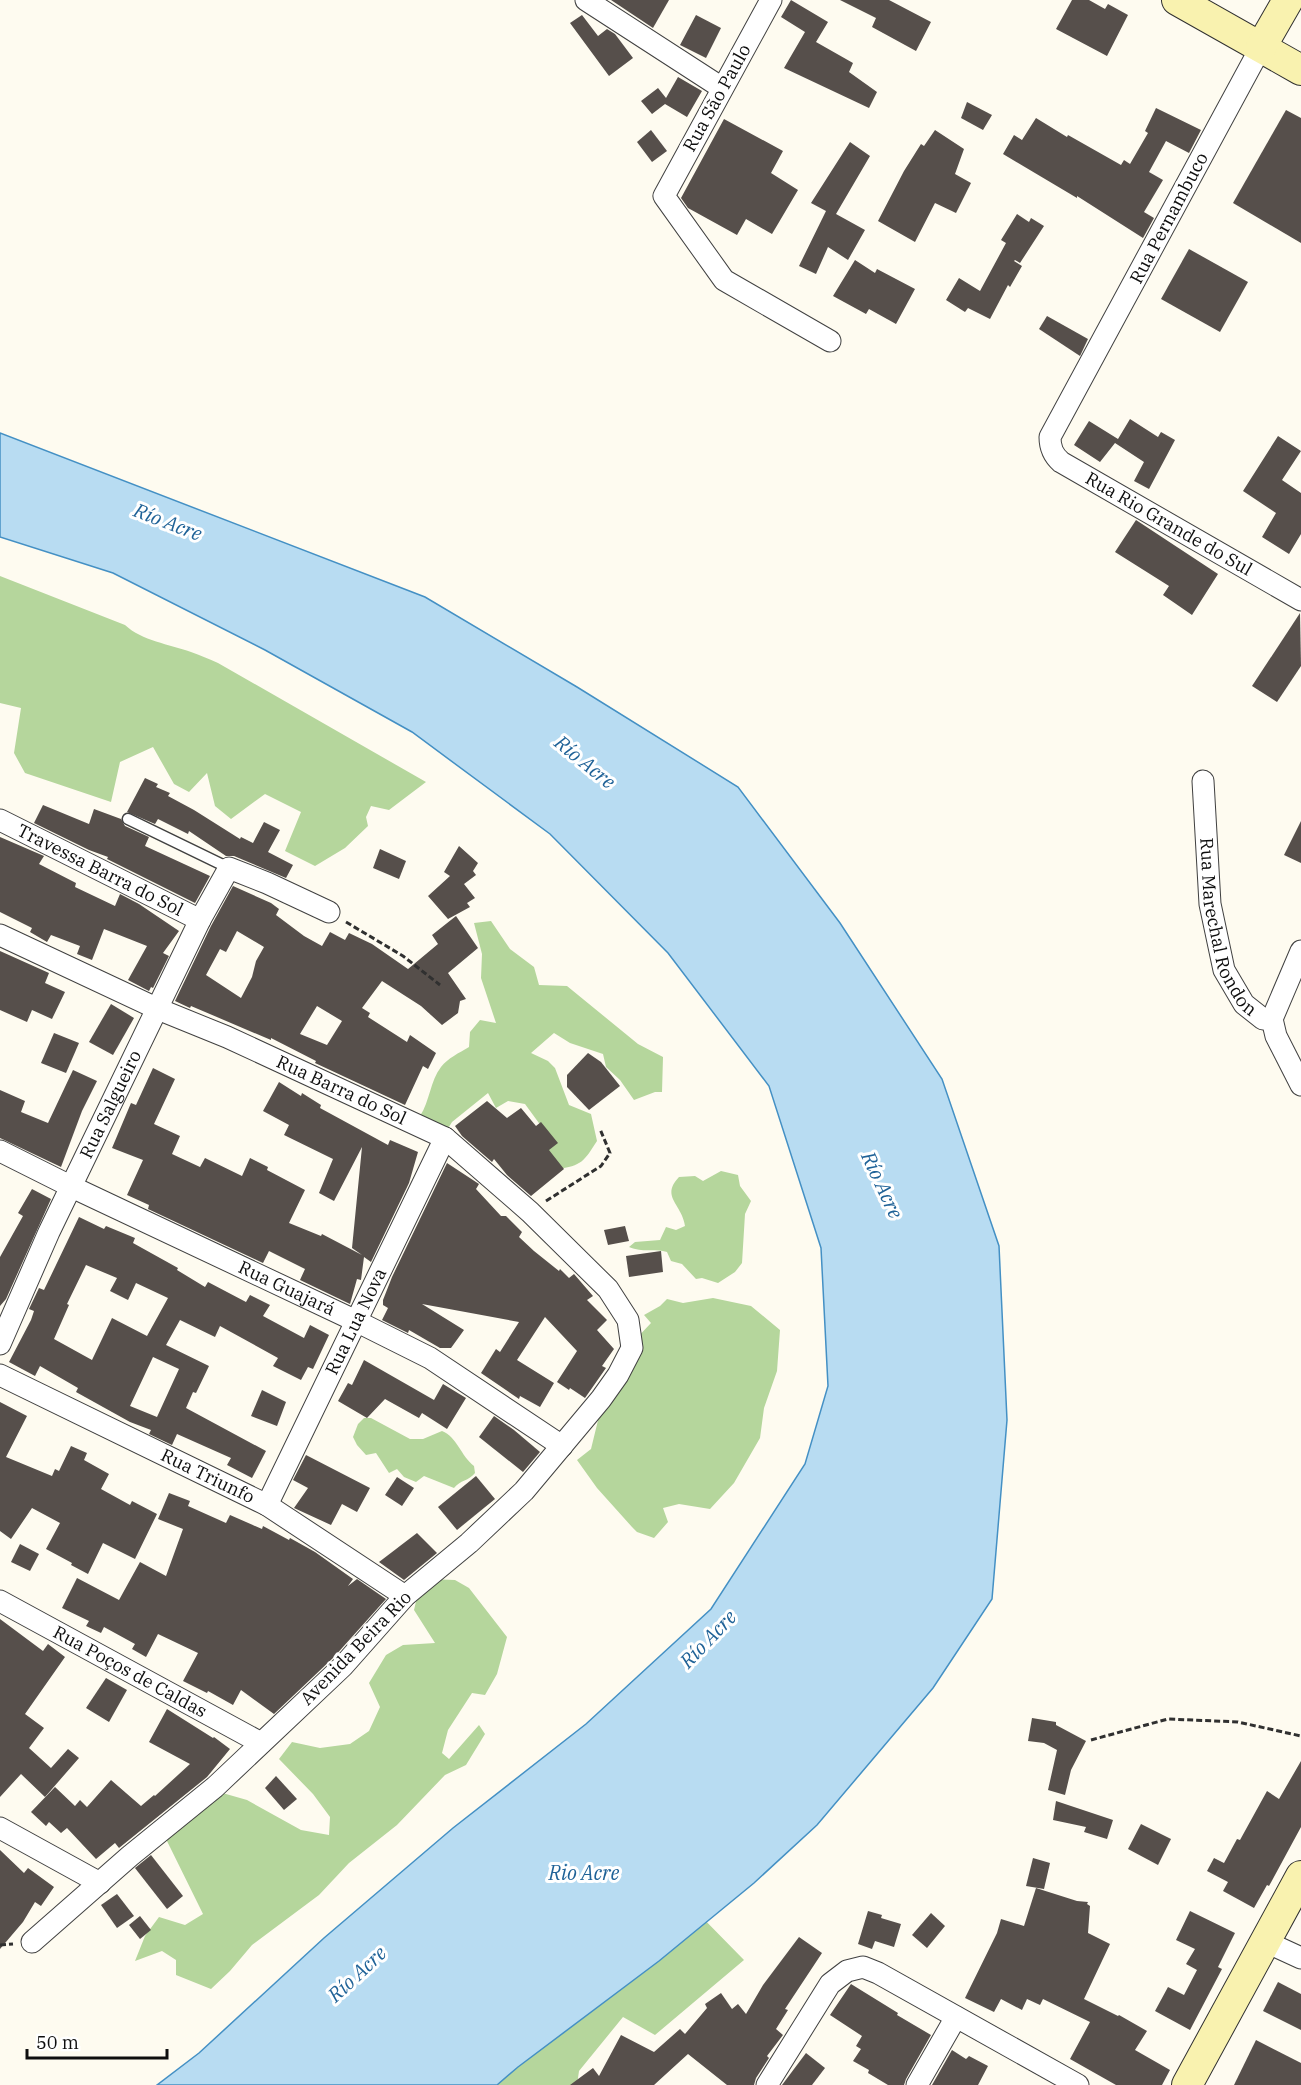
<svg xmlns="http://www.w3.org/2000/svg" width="1301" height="2085" font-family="'IBM Plex Serif',serif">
<rect width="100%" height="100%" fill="#fefbf0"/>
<g fill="#b5d69c">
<path d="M0 576 125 625C142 641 169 644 191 652 200 655 209 659 218 663L426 782 389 810 371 806 366 817 368 826 345 848 315 866 285 851 301 812 265 794 231 819 215 806 207 773 189 792 174 784 153 747 120 762 111 802 25 773 14 753 21 708 0 703Z"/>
<path d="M491 921 510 949 534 967 539 985 567 986 638 1044 663 1057 662 1092H655L634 1100 620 1080 606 1067 603 1054 570 1043 554 1033 531 1053 548 1061 555 1068 569 1105 591 1114 597 1141C584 1161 582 1166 557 1169L542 1155 544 1130 525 1104 508 1101 496 1108 488 1093 452 1122 447 1130 420 1116C430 1101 430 1081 441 1067 448 1058 459 1053 469 1047L470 1032 480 1020 496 1023 481 978 482 954 474 923Z"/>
<path d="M721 1171 738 1175 740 1186 751 1201 745 1214 742 1263 735 1272 718 1283 702 1278 696 1279 682 1264 671 1261 667 1252C653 1248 643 1253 629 1247L635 1242 660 1240 666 1227 676 1230 685 1226C682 1204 660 1197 679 1177L695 1176 703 1181Z"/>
<path d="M713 1298 751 1306 780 1330 777 1371 764 1408 760 1438 734 1483 710 1509 679 1504 663 1508 668 1522 654 1538 637 1532 632 1527 597 1488 577 1460 591 1449 602 1404 615 1398 612 1385 634 1341 651 1323 644 1315 660 1306 667 1299 683 1303Z"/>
<path d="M364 1418H371L410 1439H423L442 1431C457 1437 461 1456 474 1466L475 1473C469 1481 460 1480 454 1488L424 1476 416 1482 404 1477 397 1469 389 1473 376 1453 366 1455 357 1445 353 1437 358 1424Z"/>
<path d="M428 1579 455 1580 469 1588 507 1637 497 1674 485 1695 472 1693 448 1730 442 1753 449 1759 479 1725 485 1734 466 1765 445 1775 397 1825 349 1863 319 1895 252 1945 230 1971 211 1989 176 1975V1960L162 1951 135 1961 145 1936 159 1917 185 1925 203 1914 166 1839 219 1792 247 1800 301 1830 329 1835 330 1817 313 1794 279 1759 292 1742 320 1748 350 1744 369 1731 380 1707 369 1683 386 1655 403 1645 435 1643 414 1610 418 1593Z"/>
<path d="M693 1908 744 1960 655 2035 623 2017 579 2071 577 2085H449Z"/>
</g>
<path fill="#b8dcf2" stroke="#4490c4" stroke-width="1.5" d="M0 433 425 597 577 687 738 787 840 923 942 1079 999 1246 1007 1420 992 1599 933 1688 817 1825 754 1883 659 1961 518 2067 497 2085H157L199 2053 324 1938 453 1828 586 1724 711 1609 805 1464 828 1386 821 1248 769 1086 668 953 550 834 412 732 265 650 113 573 0 537Z"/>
<g fill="#564f4b" fill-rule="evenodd">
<path d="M611 0H669L653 28Z"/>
<path d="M791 0 828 22 816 42 853 63 849 72 877 92 869 108 784 68 805 32 781 17Z"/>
<path d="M840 0H889L931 22 916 51 872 27 876 18Z"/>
<path d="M1072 0H1089L1105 9 1108 4 1128 15 1107 56 1056 29Z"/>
<path d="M582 15 598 36 607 29 615 34 633 58 609 76 570 23Z"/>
<path d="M696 15 721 28 706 58 680 45Z"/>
<path d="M678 77 702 91 687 117 665 104 652 114 641 101 658 88 666 98Z"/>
<path d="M967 102 992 115 983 130 961 118Z"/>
<path d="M1156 108 1201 130 1189 153 1166 141 1149 172 1163 180 1144 212 1154 218 1143 238 1077 196V198L1003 154 1014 135 1022 140 1036 118 1067 137 1068 135 1121 165 1124 160 1130 164 1148 133 1145 131Z"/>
<path d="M1286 110 1301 118V243L1233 203Z"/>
<path d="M724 119 783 151 771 173 798 190 772 234 746 219 737 235 688 208 681 198Z"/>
<path d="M651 130 667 151 652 162 637 142Z"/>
<path d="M935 130 964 149 955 174 971 183 956 213 935 203 915 242 878 221 904 171 921 144 924 146Z"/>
<path d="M850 142 870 156 836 214 865 230 848 260 828 247 816 274 799 266 826 211 811 203Z"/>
<path d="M1017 214 1029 222 1031 218 1044 226 1020 263 1015 260 1014 261 1022 266 1010 287 1008 285 990 319 968 308 965 312 946 300 959 278 980 291 1006 243 1001 240Z"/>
<path d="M1189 249 1248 282 1220 332 1161 299Z"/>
<path d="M855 260 875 273 877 269 915 289 896 324 869 309 866 314 833 296Z"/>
<path d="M1047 316 1088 339 1080 356 1039 329Z"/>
<path d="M1130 419 1158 437 1161 432 1175 440 1149 489 1134 481 1144 462 1115 443 1100 462 1074 445 1089 421 1118 439Z"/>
<path d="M1278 436 1301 451 1282 480 1301 493V534L1289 554 1262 537 1276 513 1243 491Z"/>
<path d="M1136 520 1218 574 1192 615 1163 595 1169 586 1115 552Z"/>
<path d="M1300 613 1301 666 1277 702 1252 686Z"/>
<path d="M145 778 158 784 156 787 170 793 168 796 194 810 240 839 241 837 253 843 264 822 280 830 268 852 293 865 286 878 234 856H226L189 831 188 834 158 819 155 824 127 812Z"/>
<path d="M43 805 89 824 94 809 121 819 125 826 149 837 145 846 210 876 195 903 107 859 108 857 89 850 34 823Z"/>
<path d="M1301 821V863L1284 855Z"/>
<path d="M0 837 44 856 39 864 76 883 75 887 115 906 120 894 139 904 179 931 163 953 169 956 153 988 151 987 149 991 128 980 147 946 104 929 92 960 77 954 80 946 51 935 47 942 30 932 32 928 0 912Z"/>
<path d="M459 846 478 863 473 871 476 875 464 884 475 898 467 903 470 907 448 919 428 896 450 876 444 872Z"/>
<path d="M380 849 406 861 399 879 373 868Z"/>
<path d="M233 886 271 903 279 909 276 915 304 936 322 946 330 932 345 940 349 933 372 944 408 969 438 944 432 935 456 916 478 948 448 973 466 999 460 1001 458 1013 442 1025 421 1006 382 981 362 1008 370 1013 368 1017 407 1042 410 1035 436 1053 428 1069 423 1066 405 1105 315 1063 316 1061 271 1038V1040L191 1006 190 1008 175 1001 211 926ZM237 931 264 947 256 961 252 977 241 998 206 975 220 949 226 952ZM317 1006 342 1021 327 1045 300 1034Z"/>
<path d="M0 951 49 973 45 983 65 992 52 1019 32 1010 27 1022 0 1010Z"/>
<path d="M111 1004 134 1018 113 1055 89 1042Z"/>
<path d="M54 1033 79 1043 66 1073 41 1063Z"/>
<path d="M588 1053 601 1062 620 1086 589 1110 567 1087V1075Z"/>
<path d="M153 1068 175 1079 154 1124 180 1136 172 1154 200 1167 205 1158 242 1176 250 1158 268 1167 267 1170 305 1190 289 1223 321 1236 322 1234 362 1255 352 1248 362 1147 334 1201 319 1193 333 1159 284 1135 289 1125 263 1111 279 1082 301 1096 302 1093 321 1105 320 1108 388 1145 390 1140 418 1152 409 1183 371 1262 364 1257 361 1280 357 1279 350 1304 300 1280 305 1269 269 1251 263 1263 148 1209 149 1205 127 1195 143 1160 112 1148 131 1103 136 1105Z"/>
<path d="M73 1070 97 1081 82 1111 61 1167 0 1138V1090L25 1101 21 1112 48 1123Z"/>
<path d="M487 1101 507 1118 521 1108 536 1126 541 1122 558 1143 549 1150 564 1169 531 1196 507 1175 494 1159 492 1162 462 1136 455 1126Z"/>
<path d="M447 1163 479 1184 476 1189 501 1216H506L522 1232 519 1237 534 1251 559 1271 560 1269 569 1278 574 1274 593 1296 587 1300 607 1320 597 1330 614 1349 602 1366 606 1368 585 1398 570 1388 569 1390 557 1382 577 1351 545 1317 517 1360 554 1383 540 1407 520 1396 519 1399 481 1373 496 1349 500 1352 519 1322 422 1304 464 1330 451 1348H440L409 1330 408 1333 382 1320 388 1308 383 1305V1300L392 1277Z"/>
<path d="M32 1189 51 1199 6 1299 0 1306V1257L23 1216 18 1213Z"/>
<path d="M79 1217 104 1229 106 1226 135 1238 133 1243 178 1268 177 1270 205 1287 208 1282 246 1302 250 1295 270 1305 263 1316 304 1338 310 1325 329 1335 313 1369 308 1367 301 1380 273 1366 278 1358 220 1326 215 1337 180 1320 166 1345 209 1366 196 1393 193 1392 186 1408 266 1451 252 1478 227 1465 231 1458 177 1434 172 1445 149 1434 151 1430 130 1422 76 1392 78 1388 40 1366 35 1376 9 1362 31 1320 34 1311 29 1309 39 1288 44 1290ZM86 1265 117 1278 110 1291 128 1300 136 1283 168 1298 147 1336 112 1318 92 1360 54 1339 69 1305 67 1304ZM153 1357 179 1369 157 1417 130 1406Z"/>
<path d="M625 1226 629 1241 608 1245 604 1230Z"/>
<path d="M661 1251 663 1272 629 1277 626 1256Z"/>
<path d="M364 1360 434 1400 443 1384 466 1398 447 1429 422 1413 419 1418 385 1399 367 1418 338 1401 348 1383 352 1385Z"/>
<path d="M262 1390 286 1402 277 1426 251 1416Z"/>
<path d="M0 1402 27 1416 6 1457 52 1476 55 1469 59 1471 71 1446 87 1453 84 1460 109 1474 101 1489 130 1505 132 1501 157 1514 135 1559 103 1543 88 1574 71 1565 72 1563 46 1549 60 1523 32 1508 11 1539 0 1531Z"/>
<path d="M494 1416 514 1430 540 1452 523 1472 479 1437Z"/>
<path d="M306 1455 370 1488 357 1512 342 1504 331 1525 294 1508 308 1488 293 1480Z"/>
<path d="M476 1476 495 1499 457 1530 438 1507Z"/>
<path d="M397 1477 414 1488 402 1506 385 1495Z"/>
<path d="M169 1493 190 1501 188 1506 226 1523 230 1515 262 1529 263 1526 289 1540 290 1538 315 1552 353 1579 348 1586 357 1579 386 1599 334 1657 274 1714 241 1690 233 1705 208 1691 207 1693 183 1681 198 1653 158 1634 146 1657 132 1649 135 1644 104 1627 101 1633 86 1626 89 1621 62 1608 77 1578 119 1600 140 1562 166 1576 183 1529 158 1519Z"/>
<path d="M417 1533 437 1553 404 1580 379 1562Z"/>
<path d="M20 1544 39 1554 30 1571 11 1562Z"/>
<path d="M0 1619 43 1651 48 1644 65 1657 25 1714 44 1728 29 1748 51 1768 68 1749 79 1758 45 1797 21 1774 0 1797Z"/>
<path d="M106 1678 127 1690 109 1722 86 1708Z"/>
<path d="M167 1709 213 1738 214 1737 230 1749 207 1777 119 1848 115 1843 96 1859 67 1828 61 1833 49 1822 46 1826 31 1812 55 1787 75 1806 80 1800 87 1807 111 1780 141 1806 154 1795 155 1796 190 1764 149 1742Z"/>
<path d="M1032 1718 1056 1722V1725L1086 1741 1071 1770 1065 1795 1048 1790 1057 1750 1044 1743 1028 1741Z"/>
<path d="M1301 1761V1827L1269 1886 1267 1885 1254 1908 1223 1891 1228 1882 1207 1871 1214 1858 1224 1863 1237 1839 1240 1840 1267 1791 1279 1799Z"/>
<path d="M276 1776 297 1799 284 1810 265 1788Z"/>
<path d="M1056 1801 1113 1820 1107 1839 1084 1832 1086 1827 1053 1820Z"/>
<path d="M1141 1824 1171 1839 1158 1865 1128 1849Z"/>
<path d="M0 1850 24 1873 28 1868 54 1887 41 1906 35 1902 23 1922 0 1949Z"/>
<path d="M151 1855 183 1896 167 1909 135 1868Z"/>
<path d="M1033 1858 1050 1863 1044 1889 1026 1886Z"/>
<path d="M1036 1888 1077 1901 1088 1902 1087 1904 1090 1906 1088 1933 1110 1944 1084 1999 1118 2016 1119 2015 1147 2031 1135 2050 1170 2070 1162 2085H1116L1070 2059 1090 2022 1043 1999 1040 2005 1027 1999 1022 2010 1001 1999 994 2012 965 1998 997 1933 1001 1919 1024 1926Z"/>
<path d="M117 1894 134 1916 117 1928 101 1905Z"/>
<path d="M868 1911 882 1915 881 1918 901 1924 894 1947 875 1941 872 1949 858 1944Z"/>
<path d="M1190 1911 1235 1933 1218 1967 1222 1969 1190 2030 1155 2011 1168 1987 1184 1995 1197 1970 1186 1964 1195 1949 1176 1940Z"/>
<path d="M931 1913 945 1926 927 1948 912 1935Z"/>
<path d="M140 1916 151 1930 140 1939 129 1925Z"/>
<path d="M799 1937 822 1953 785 2009 788 2010 776 2029 783 2035 767 2056 769 2058 756 2078 754 2085H727L688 2054 654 2085H570L593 2068 599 2076 621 2035 654 2052 680 2029 685 2034 707 2008 705 2004 721 1993 732 2009 738 2004 746 2014 763 1985Z"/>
<path d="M1278 1982 1301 1994V2030L1263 2011Z"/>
<path d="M851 1984 898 2013 897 2015 931 2035 906 2079 904 2085H888L868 2073 869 2070 853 2061 861 2049 856 2046 862 2036 830 2015Z"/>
<path d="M1256 2040 1301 2063V2085H1234Z"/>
<path d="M952 2050 966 2059 969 2056 988 2066 978 2085H932Z"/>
<path d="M806 2053 825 2068 812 2085H782Z"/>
</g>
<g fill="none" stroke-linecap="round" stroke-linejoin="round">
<defs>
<path id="lane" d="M128 819 229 868"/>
<g id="street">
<path d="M586 0 722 88"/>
<path d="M771 0 664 196 724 280 830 341"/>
<path id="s1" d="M1261 47 1050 437C1050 448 1053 455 1061 462L1301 600"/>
<path id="s2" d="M1203 781 1210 904 1224 970 1244 1004 1263 1019H1272"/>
<path id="s3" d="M0 820 200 920"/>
<path id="s4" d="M0 935 158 1009 227 1037 445 1138 530 1212 608 1289 628 1320 632 1348 618 1375 601 1399 524 1491 469 1543 405 1596 343 1666 215 1787 130 1856 32 1942"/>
<path d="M1272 1019 1301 951"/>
<path d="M1272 1019 1276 1036 1301 1085"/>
<path id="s5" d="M0 1151 72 1187 356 1321 430 1358 562 1446"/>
<path id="s6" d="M0 1344 49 1232 200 920 229 868 267 883 329 912"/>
<path id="s7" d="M0 1375 267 1505 405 1596"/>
<path id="s8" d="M267 1505 445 1138"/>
<path id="s9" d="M0 1601 261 1743"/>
<path d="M0 1828 100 1883"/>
<path d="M1264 1941 1301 1958"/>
<path d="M767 2085 830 1984 847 1971 863 1967 878 1973 1078 2085"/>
<path d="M917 2085 956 2017"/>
</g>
<g id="secondary">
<path d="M1177 0 1301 70"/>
<path d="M1261 47 1288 0"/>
<path d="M1187 2085 1301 1876"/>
</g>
</defs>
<use href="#lane" stroke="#414141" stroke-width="13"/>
<use href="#street" stroke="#414141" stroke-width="23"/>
<use href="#secondary" stroke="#303030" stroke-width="32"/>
<g stroke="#303030" stroke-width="3" stroke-dasharray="6 3" stroke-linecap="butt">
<path d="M346 922 403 956 440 985"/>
<path d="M546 1201 601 1166 610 1153 600 1129"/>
<path d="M1091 1740 1168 1719 1238 1722 1301 1736"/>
<path d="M0 1945 13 1944"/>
</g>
<use href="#lane" stroke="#fff" stroke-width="10"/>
<use href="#street" stroke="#fff" stroke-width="21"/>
<use href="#secondary" stroke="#f9f2af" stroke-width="30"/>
</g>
<g text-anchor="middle" stroke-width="6" stroke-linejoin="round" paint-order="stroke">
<g font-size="18" fill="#0e0e0e" stroke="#fff">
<text transform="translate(717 98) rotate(-61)" y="6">Rua São Paulo</text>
<text transform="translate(1169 218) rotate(-62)" y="6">Rua Pernambuco</text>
<text dy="6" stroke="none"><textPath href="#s1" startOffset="596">Rua Rio Grande do Sul</textPath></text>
<text dy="6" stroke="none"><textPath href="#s3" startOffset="112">Travessa Barra do Sol</textPath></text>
<text dy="6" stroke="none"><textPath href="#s2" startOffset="150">Rua Marechal Rondon</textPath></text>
<text dy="6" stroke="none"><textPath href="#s4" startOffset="375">Rua Barra do Sol</textPath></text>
<text dy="6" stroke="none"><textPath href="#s6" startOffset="264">Rua Salgueiro</textPath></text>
<text dy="6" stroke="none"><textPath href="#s5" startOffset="318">Rua Guajará</textPath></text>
<text dy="6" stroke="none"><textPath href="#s8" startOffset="204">Rua Lua Nova</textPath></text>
<text dy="6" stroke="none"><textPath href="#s7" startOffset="231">Rua Triunfo</textPath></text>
<text transform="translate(356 1648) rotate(-46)" y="6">Avenida Beira Rio</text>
<text dy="6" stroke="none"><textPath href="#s9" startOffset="148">Rua Poços de Caldas</textPath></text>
</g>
<g font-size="20" font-style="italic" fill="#1f6297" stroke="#fff">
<text transform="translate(168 522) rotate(21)" y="7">Río Acre</text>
<text transform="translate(585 762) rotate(39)" y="7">Río Acre</text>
<text transform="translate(882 1185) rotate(65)" y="7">Río Acre</text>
<text transform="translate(708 1639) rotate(-46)" y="7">Río Acre</text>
<text x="584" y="1880">Rio Acre</text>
<text transform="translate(357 1974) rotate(-43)" y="7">Río Acre</text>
</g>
</g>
<path d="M27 2049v9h140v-9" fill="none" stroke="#0e0e0e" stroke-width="3"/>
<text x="36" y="2049" font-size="18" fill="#0e0e0e" stroke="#ffffff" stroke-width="4.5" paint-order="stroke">50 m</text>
</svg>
